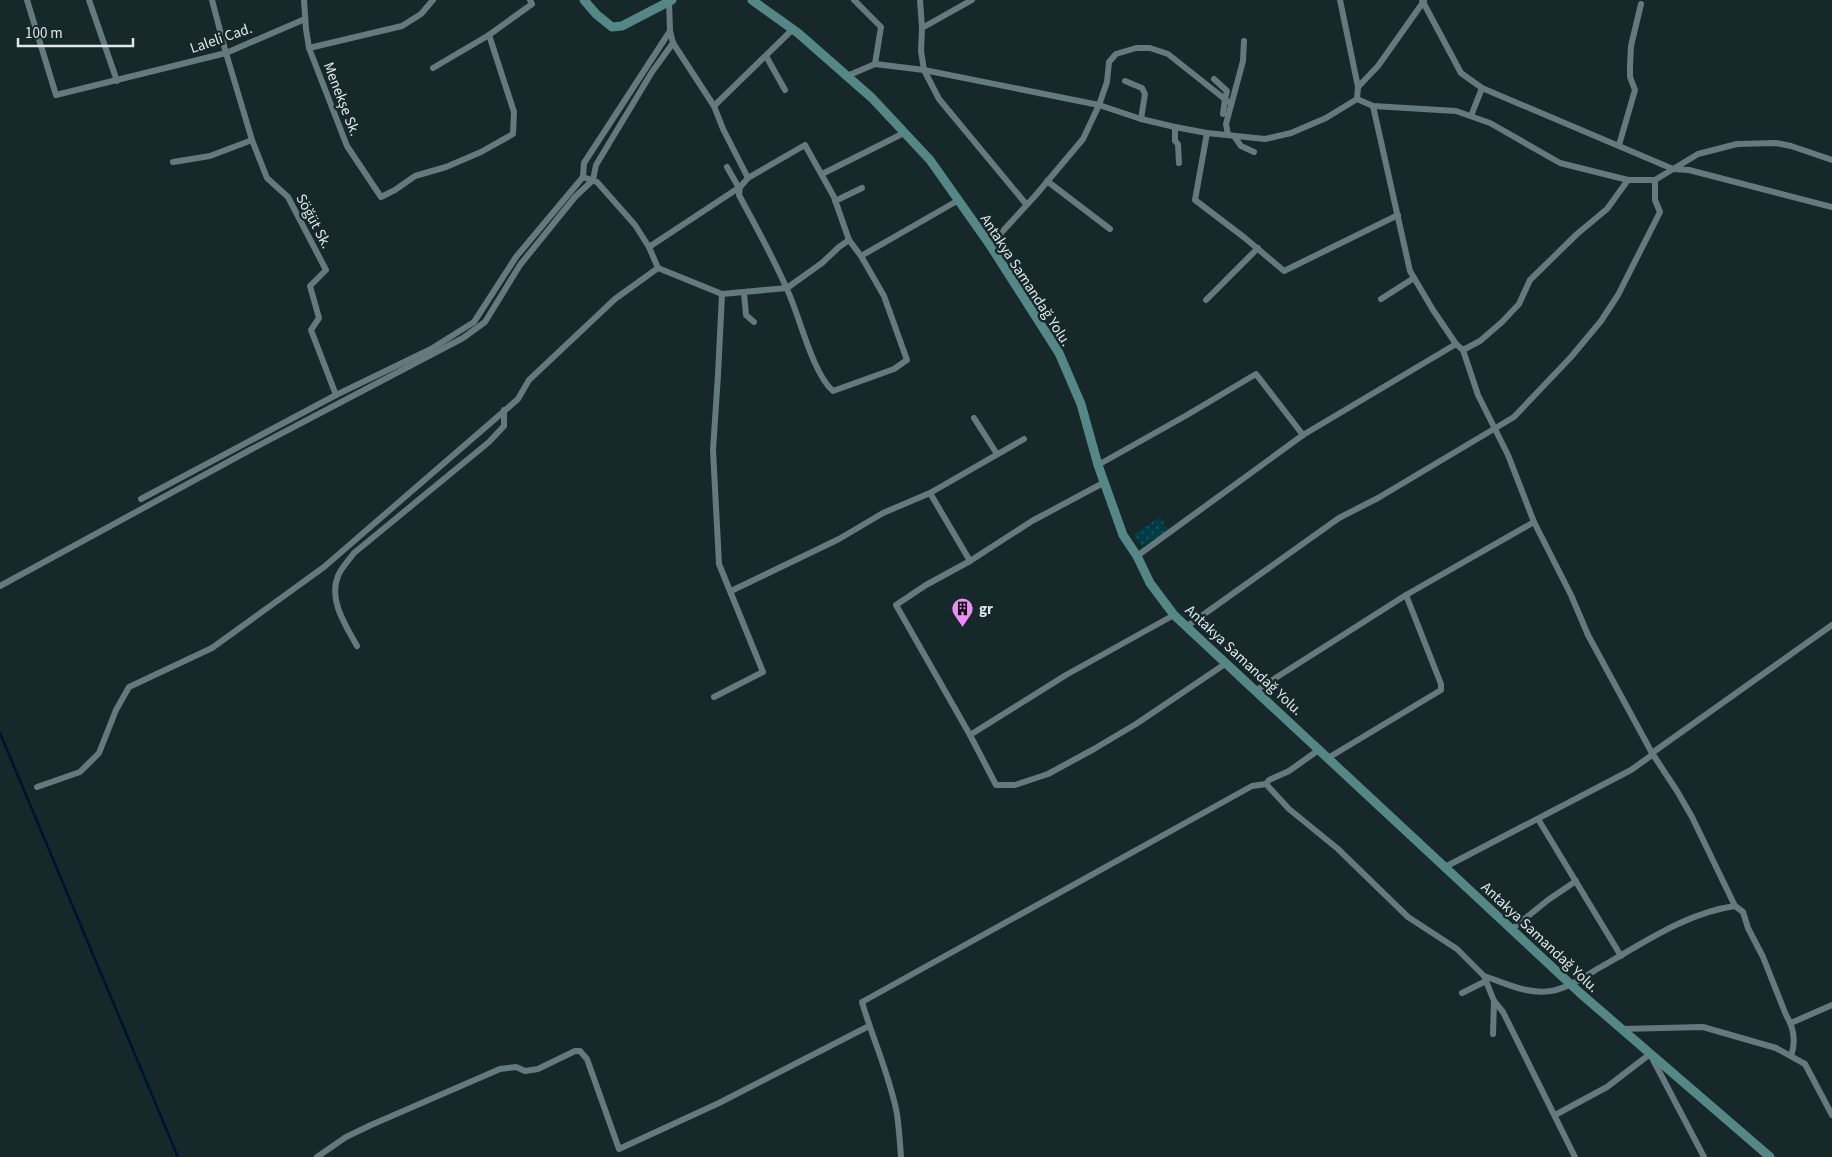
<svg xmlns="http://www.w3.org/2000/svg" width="1832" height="1157" font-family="'Source Sans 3',sans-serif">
<defs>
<pattern id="garden-dots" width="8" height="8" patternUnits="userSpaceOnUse" patternTransform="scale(1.25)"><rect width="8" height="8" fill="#003c45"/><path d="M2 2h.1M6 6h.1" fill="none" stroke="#255860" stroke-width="1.8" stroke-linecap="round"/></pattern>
</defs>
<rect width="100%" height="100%" fill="#17282b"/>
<path fill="url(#garden-dots)" d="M1160 517 1168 530 1142 547 1134 534Z"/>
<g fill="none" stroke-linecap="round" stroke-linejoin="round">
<path stroke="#001233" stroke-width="2.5" d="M0 733 178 1157"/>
<g stroke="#66797d" stroke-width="6">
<path d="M27 0 56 95 226 53 305 19"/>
<path d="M89 0 117 81"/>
<path d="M212 0 226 53 252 140 267 178 288 197 326 270 310 286 319 318 311 330 336 395"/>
<path d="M304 0 306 29 309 48 347 146 381 197 395 190 415 176 446 167 481 152 513 134 514 112 489 35 532 4 530 0"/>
<path d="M854 0 881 27 875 64"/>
<path d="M920 0 922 28 921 51 924 70 939 99 1026 204"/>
<path d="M1340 0 1358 87 1357 99"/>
<path d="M1422 0 1461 73 1482 88 1673 169 1689 170 1832 207"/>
<path d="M669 2 670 31 673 43 714 106 723 129 748 178 805 145 834 197 849 240 861 256 884 296 907 360 894 369 833 391C812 373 799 313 786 287 772 255 755 225 739 195L740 187 748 178"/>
<path d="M922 28 972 0"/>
<path d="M309 48 402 26 421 14 433 0"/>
<path d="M766 56 785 90"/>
<path d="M433 68 489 35"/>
<path d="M847 76 875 64 924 70 1099 105 1141 119 1175 127 1207 133 1265 139 1291 133 1326 118 1357 99 1373 106 1456 111 1490 123 1560 163 1628 180H1655L1698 154 1737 144 1776 143 1791 146 1832 160"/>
<path d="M1214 79 1227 91 1225 99"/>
<path d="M1125 81 1142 88 1145 94 1141 119"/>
<path d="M1358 87 1378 66 1424 1"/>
<path d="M714 106 793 29"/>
<path d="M1373 106 1410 271 1433 310 1456 344 1463 350 1478 395 1508 455 1534 522 1571 595 1588 635 1652 753 1677 791 1692 817 1735 906 1743 912 1748 928 1763 957 1786 1015C1794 1028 1796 1042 1791 1056"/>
<path d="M1223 114 1225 99"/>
<path d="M1471 116 1482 88"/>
<path d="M1175 127V141L1178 144 1179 163"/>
<path d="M1207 133 1195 200 1245 238 1284 271 1398 215"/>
<path d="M1228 135 1226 124 1243 61 1244 41"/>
<path d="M1234 136 1241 146 1254 152"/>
<path d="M1619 145 1635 90 1630 77V66L1631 46 1641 4"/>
<path d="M173 162 210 156 252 140"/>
<path d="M727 167 739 188"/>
<path d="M822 174 904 133"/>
<path d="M583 177 597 182 635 225 649 247 658 268 722 294 787 288 822 263 839 247 849 240"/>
<path d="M1047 181 1110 229"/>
<path d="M835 201 862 188"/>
<path d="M990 245 1035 196 1083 139 1099 105 1107 82 1109 62 1116 54 1136 48H1150L1168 54 1231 104"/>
<path d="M649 247 740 187"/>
<path d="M861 256 957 201"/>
<path d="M744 293 746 315 754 322"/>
<path d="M1381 299 1414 278"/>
<path d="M1206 300 1258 248"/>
<path d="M1463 350 1480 341 1502 322 1519 304 1530 280 1577 234 1607 209 1628 180"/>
<path d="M974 418 997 454"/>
<path d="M1098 465 1187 415 1256 374 1303 435"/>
<path d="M1105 482 1032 521 970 561 926 585 896 605 970 735 996 785H1015L1048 774 1094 749 1136 724 1225 664"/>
<path d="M930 493 970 561"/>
<path d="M141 499 336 395 431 349 474 322 516 257 583 177 584 163 670 31"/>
<path d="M1137 556 1303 435 1456 344"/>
<path d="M0 586 250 450 463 338 485 322 520 265 575 197 593 180 596 165 652 72 673 43"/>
<path d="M731 591 839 539 883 513 930 493 1024 439"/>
<path d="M1186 627 1339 518 1378 498 1514 417 1571 357 1601 321 1618 295 1660 212 1655 200V180"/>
<path d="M357 646C346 626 328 600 338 576 341 568 349 560 354 553L489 442 504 426V410"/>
<path d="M1255 691 1406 595 1534 522"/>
<path d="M714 697 763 672 719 564 713 450 718 375 722 294"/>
<path d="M970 735 1066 675 1174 615"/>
<path d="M1652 753 1832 625"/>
<path d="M1328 758 1441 690V684L1406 595"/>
<path d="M1266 784 1289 809 1338 849 1408 917 1457 949 1484 976 1494 1001 1493 1034"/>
<path d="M37 787 80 772 99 753 116 710 129 687 212 648 324 567 518 399 529 380 615 299 658 268"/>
<path d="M1538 819 1621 956"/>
<path d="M1445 867 1631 770 1652 755"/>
<path d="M1512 929 1548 900 1576 881"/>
<path d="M1484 976C1505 983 1528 995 1551 991 1568 988 1584 977 1599 968 1642 944 1685 913 1735 906"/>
<path d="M1462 993 1486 981"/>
<path d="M1494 1001 1503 1012 1575 1157"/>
<path d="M1791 1023 1832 1005"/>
<path d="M1621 1029 1703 1027 1776 1048 1805 1064 1832 1115"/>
<path d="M1555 1115 1607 1087 1650 1054 1704 1157"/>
<path d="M317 1157 346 1137 371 1125 500 1069 516 1067 525 1071 538 1069 575 1051H580L587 1059 619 1149 719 1103 869 1026"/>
<path d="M901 1157C900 1143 899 1128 897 1114 890 1076 873 1040 862 1002L1252 786 1266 784 1269 780 1289 771 1320 749"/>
</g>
<g stroke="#568787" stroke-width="9">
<path d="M584 0 596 14 612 27 622 26 672 0"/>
<path d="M752 0 798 33 872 98 930 160 990 245 1059 353 1081 404 1098 465 1123 535 1137 556 1150 583 1174 615 1580 993 1770 1157"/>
</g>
</g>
<defs>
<symbol id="building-pin" viewBox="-11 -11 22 30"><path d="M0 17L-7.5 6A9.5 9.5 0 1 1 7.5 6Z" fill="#ed8cfa" stroke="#17282b"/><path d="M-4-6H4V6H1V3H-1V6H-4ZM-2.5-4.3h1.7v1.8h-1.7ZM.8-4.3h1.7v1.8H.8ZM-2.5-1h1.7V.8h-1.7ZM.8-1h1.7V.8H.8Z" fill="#111"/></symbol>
</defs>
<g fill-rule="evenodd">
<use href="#building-pin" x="950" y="596" width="25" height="34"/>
</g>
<g text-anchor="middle" stroke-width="5" stroke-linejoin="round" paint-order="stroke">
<g font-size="15" fill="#dee8ea" stroke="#17282b">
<text transform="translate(221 38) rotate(-19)" y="5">Laleli Cad.</text>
<text transform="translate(342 99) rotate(69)" y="5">Menekşe Sk.</text>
<text transform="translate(314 221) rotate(62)" y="5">Söğüt Sk.</text>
<text transform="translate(1026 280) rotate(57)" y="5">Antakya Samandağ Yolu.</text>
<text transform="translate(1244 660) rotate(43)" y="5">Antakya Samandağ Yolu.</text>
<text transform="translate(1540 937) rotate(43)" y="5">Antakya Samandağ Yolu.</text>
</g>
<g font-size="15" font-weight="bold" fill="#dee8ea" stroke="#17282b" text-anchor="start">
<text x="979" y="614">gr</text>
</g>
</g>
<path d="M18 38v8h115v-8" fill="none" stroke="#dee8ea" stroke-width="2.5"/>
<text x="25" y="38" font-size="15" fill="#dee8ea" stroke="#17282b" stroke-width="4" paint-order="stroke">100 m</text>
</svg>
